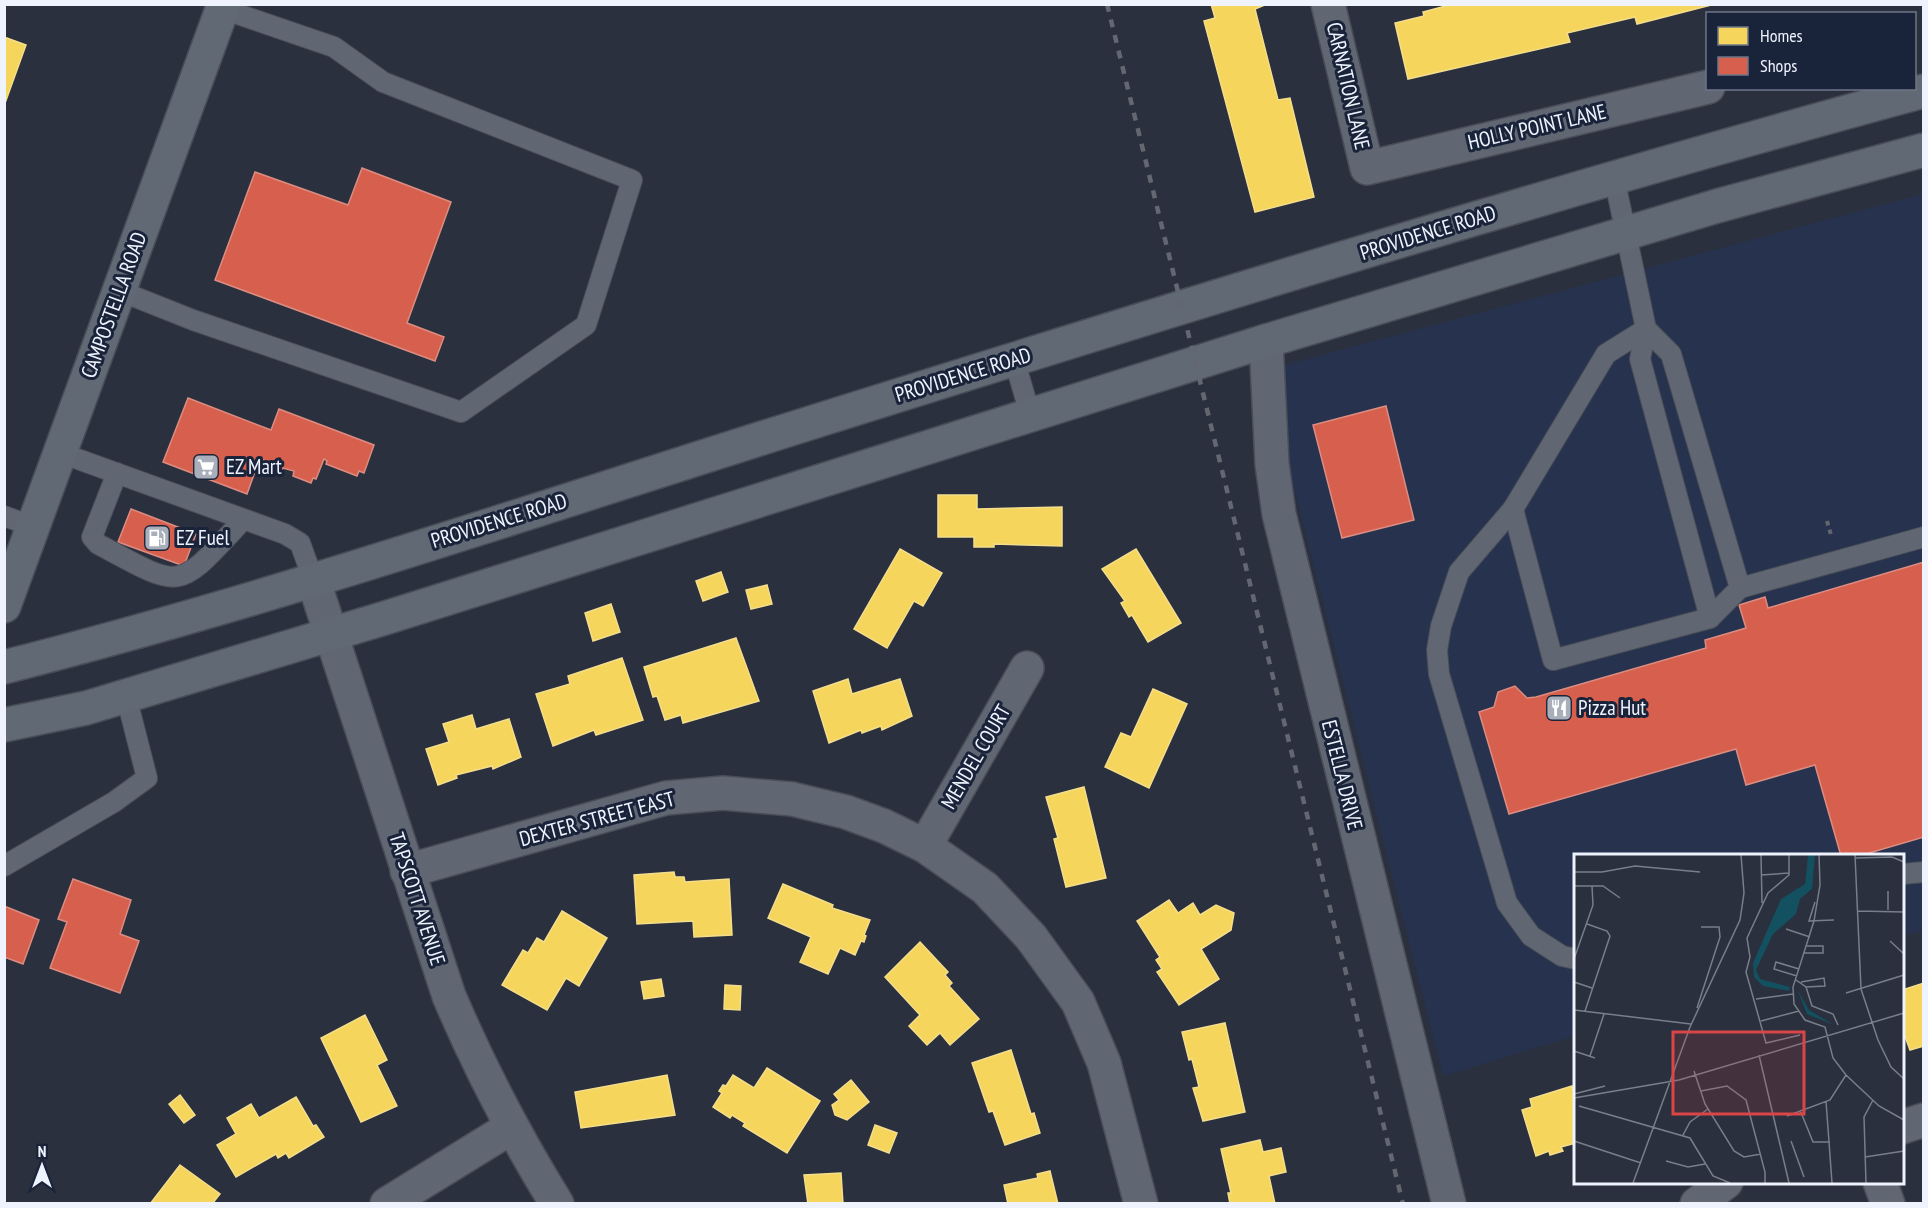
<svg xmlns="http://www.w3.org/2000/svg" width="1928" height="1208" font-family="'PT Sans Narrow',sans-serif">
<rect width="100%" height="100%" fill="#2a303d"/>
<path fill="#27334e" d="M1923 194V930L1903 936 1902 856H1576L1575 1036 1443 1076 1288 464 1281 366Z"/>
<g fill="#f6d55c" stroke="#f4de8c" stroke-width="1.5">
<path d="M1211 4H1267L1255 9 1278 100 1290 98 1314 197 1255 212 1204 21 1215 18Z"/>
<path d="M1453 4H1715L1637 24 1635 17 1567 33 1570 42 1408 79 1395 23 1424 16 1423 12Z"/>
<path d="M4 37 26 45 4 106Z"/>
<path d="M938 495H977V509L1062 507V546L994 544V547H974V537H938Z"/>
<path d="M900 549 942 573 923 606 914 601 887 648 854 629Z"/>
<path d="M1136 549 1181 623 1148 642 1132 615 1129 617 1121 603 1125 601 1102 569Z"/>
<path d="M721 572 728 592 703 601 696 581Z"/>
<path d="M767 585 772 604 751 609 746 590Z"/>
<path d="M611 604 620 632 593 641 585 613Z"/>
<path d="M736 638 759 701 683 723 681 715 665 720 657 696 653 697 644 667Z"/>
<path d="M622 658 643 720 596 735 594 730 553 746 536 694 570 684 568 676Z"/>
<path d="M848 679 852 694 900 679 912 716 882 730 881 726 862 733 861 730 829 743 813 691Z"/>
<path d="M1153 689 1187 704 1149 788 1105 767 1121 733 1131 737Z"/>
<path d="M472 715 476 729 509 719 521 757 493 769 492 766 456 775 457 778 438 785 426 749 449 742 443 724Z"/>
<path d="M1084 787 1106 878 1066 887 1054 839 1058 838 1046 797Z"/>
<path d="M674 872 675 877H684L685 882 729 879 732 935 694 937 693 921 637 924 634 875Z"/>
<path d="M783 884 833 905 832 908 870 920 864 935 866 936 864 942 861 941 855 955 840 948 828 974 800 962 811 937 768 918Z"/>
<path d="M1169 900 1178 913 1193 903 1200 915 1216 905 1234 913 1231 930 1201 949 1219 979 1179 1005 1157 972 1162 969 1156 960 1160 957 1137 921Z"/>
<path d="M562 911 607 938 579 986 566 978 547 1010 502 985 523 950 528 953 537 938 544 942Z"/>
<path d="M920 942 948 972 945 975 952 983 949 986 979 1019 950 1045 940 1033 927 1045 909 1026 920 1015 885 977Z"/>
<path d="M661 979 664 996 644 999 641 982Z"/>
<path d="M1924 983V1046L1910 1050 1902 1028V990Z"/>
<path d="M725 985 741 986 740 1010 724 1009Z"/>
<path d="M365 1015 387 1060 377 1065 397 1106 361 1122 321 1038Z"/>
<path d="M1225 1023 1245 1112 1203 1121 1193 1088 1199 1087 1192 1059 1189 1060 1182 1032Z"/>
<path d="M1011 1050 1031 1114 1034 1113 1040 1133 1005 1145 993 1111 989 1112 972 1063Z"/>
<path d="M767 1068 820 1101 787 1153 743 1126 745 1123 732 1115 730 1118 713 1107 722 1093 719 1091 723 1085 726 1086 733 1075 754 1088Z"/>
<path d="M667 1075 675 1115 581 1128 575 1092Z"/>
<path d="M851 1080 869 1102 847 1120 835 1115 832 1105 839 1100 834 1094Z"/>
<path d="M1572 1086 1576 1099V1143L1561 1147 1563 1151 1550 1155 1549 1151 1536 1156 1522 1110 1532 1107 1530 1099Z"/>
<path d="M180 1095 195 1115 184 1123 169 1104Z"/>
<path d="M296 1097 313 1126 316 1125 324 1137 289 1158 286 1153 278 1158 276 1154 236 1177 217 1145 236 1134 227 1118 251 1104 259 1118Z"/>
<path d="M875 1125 897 1133 889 1153 868 1145Z"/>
<path d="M1260 1140 1263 1152 1281 1148 1286 1172 1269 1176 1275 1204H1230L1228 1193H1231L1221 1149Z"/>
<path d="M180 1165 220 1194 212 1204H150Z"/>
<path d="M1050 1171 1058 1204H1008L1004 1185 1038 1178 1037 1174Z"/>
<path d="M841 1173 843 1204H808L804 1175Z"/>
</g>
<g fill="#d6604d" stroke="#dd8c82" stroke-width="1.5">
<path d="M362 168 451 202 407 323 444 337 435 361 215 280 255 172 348 205Z"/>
<path d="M188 398 271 430 279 409 374 445 364 473 359 471 357 476 326 464 327 461 324 459 316 479 313 478 311 483 293 476 294 471 283 468 281 471 262 464 264 460 260 458 247 494 163 462Z"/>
<path d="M1386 406 1414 520 1342 538 1313 425Z"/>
<path d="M131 509 196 534 184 566 118 542Z"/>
<path d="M1924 562V837L1859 856H1841L1815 765 1746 785 1736 749 1509 814 1479 712 1494 707 1498 692 1515 686 1527 698 1536 697 1706 648 1705 640 1746 628 1739 605 1765 597 1768 608Z"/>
<path d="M73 879 131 900 120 934 139 941 120 993 50 968 67 922 58 919Z"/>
<path d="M4 906 39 920 23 964 4 957Z"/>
</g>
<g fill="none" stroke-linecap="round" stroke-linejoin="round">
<defs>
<g id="service">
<path d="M1614 177 1646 329 1640 359 1710 618"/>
<path d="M120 291 193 320 461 412 586 325 632 180 383 82 334 47 223 9"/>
<path d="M1646 329 1671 354 1740 588"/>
<path d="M1014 359 1030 414"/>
<path d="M61 453 285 534 300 543 313 579"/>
<path d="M117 473 92 537 98 544C185 591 176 591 243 520"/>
<path d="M1513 509 1553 660 1710 618 1740 588 1924 537"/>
<path d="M4 516 34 527"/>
<path d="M4 866 114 802 147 778 126 696"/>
<path d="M1902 874 1924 872"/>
<path d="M1576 959 1562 956 1531 936 1507 903 1439 674 1437 650 1441 626 1459 572 1513 509 1606 354 1646 329"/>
</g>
<g id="minor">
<path d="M1328 4 1367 168 1708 87"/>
<path d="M1266 341 1272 464 1279 514 1449 1204"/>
<path d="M313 579 449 996C480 1069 515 1136 557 1204"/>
<path d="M925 846 1027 668"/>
<path d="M407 871 666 798 723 793 792 799 846 812 884 826 925 846 985 888 1031 937 1078 1002 1104 1063 1141 1204"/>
<path d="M1902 1127 1924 1120"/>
<path d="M1880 1182 1888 1204"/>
<path d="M387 1204 510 1128"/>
<path d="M1697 1204 1726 1182"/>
</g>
<g id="secondary">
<path d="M4 606 224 4"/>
<path d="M4 667C258 603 507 519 756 440 1144 318 1532 197 1924 91"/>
<path d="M4 725 86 708 385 618 1266 341 1717 206 1924 150"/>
</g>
</defs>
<use href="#service" stroke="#484d57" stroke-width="22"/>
<use href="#minor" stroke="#484d57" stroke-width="36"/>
<use href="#secondary" stroke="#484d57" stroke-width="36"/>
<path stroke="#61666f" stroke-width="4" stroke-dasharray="4.5 4.5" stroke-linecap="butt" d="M1827 521 1831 535"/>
<use href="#service" stroke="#616772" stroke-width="20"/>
<use href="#minor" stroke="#616772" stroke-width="33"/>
<use href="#secondary" stroke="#616974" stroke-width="33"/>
<path stroke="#636772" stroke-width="4.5" stroke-dasharray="8 8" stroke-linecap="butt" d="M1107 4 1403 1204"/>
</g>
<defs>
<symbol id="supermarket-square" viewBox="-11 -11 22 22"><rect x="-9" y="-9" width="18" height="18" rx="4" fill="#a9afba" stroke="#19233a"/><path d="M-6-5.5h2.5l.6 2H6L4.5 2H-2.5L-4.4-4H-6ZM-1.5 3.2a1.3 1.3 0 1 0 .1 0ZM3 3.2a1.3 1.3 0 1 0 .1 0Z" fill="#fff"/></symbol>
<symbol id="fuel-square" viewBox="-11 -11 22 22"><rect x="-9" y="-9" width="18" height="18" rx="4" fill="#a9afba" stroke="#19233a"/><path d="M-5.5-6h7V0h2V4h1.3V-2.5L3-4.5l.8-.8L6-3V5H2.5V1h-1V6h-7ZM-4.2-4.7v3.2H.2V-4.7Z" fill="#fff"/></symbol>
<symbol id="restaurant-square" viewBox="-11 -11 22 22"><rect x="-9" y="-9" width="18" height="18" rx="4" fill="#a9afba" stroke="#19233a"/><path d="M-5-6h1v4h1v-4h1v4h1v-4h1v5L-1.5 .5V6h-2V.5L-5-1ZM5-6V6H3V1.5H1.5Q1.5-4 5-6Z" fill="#fff"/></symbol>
</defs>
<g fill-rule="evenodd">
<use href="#supermarket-square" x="191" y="452" width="30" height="30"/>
<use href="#fuel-square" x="142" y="523" width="30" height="30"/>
<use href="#restaurant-square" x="1544" y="693" width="30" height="30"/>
</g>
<g text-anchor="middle" stroke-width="6" stroke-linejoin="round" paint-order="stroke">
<g font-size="21" fill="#eef3fd" stroke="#19233a">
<text transform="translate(1348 86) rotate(77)" y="7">CARNATION LANE</text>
<text transform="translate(1537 127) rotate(-13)" y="7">HOLLY POINT LANE</text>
<text transform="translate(1428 233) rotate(-17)" y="7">PROVIDENCE ROAD</text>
<text transform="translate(114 305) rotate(-70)" y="7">CAMPOSTELLA ROAD</text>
<text transform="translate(963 375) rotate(-17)" y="7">PROVIDENCE ROAD</text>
<text transform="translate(499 521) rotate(-17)" y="7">PROVIDENCE ROAD</text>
<text transform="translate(976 757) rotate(-60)" y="7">MENDEL COURT</text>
<text transform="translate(1342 775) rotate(76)" y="7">ESTELLA DRIVE</text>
<text transform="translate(597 819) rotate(-15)" y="7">DEXTER STREET EAST</text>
<text transform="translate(417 899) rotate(72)" y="7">TAPSCOTT AVENUE</text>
</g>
<g font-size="21" fill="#eef3fd" stroke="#19233a" text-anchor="start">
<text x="226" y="474">EZ Mart</text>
<text x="176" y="545">EZ Fuel</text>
<text x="1578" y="715">Pizza Hut</text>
</g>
</g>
<g transform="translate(1574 854)">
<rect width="330" height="330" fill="#2a303d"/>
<path d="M234 1H241L238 35 226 45 222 60 199 80 182 116 186 125 216 133 215 137 189 132 180 123 179 109 207 45 231 30ZM223 135 235 156 260 171 233 160Z" fill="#135060"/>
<path fill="none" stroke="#787e8a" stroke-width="1.5" d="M187 1 188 49M215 1V21L194 39 173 84 176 103 172 118 192 189 226 181M245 1 246 31 240 67 219 133 220 150 231 166 251 173 259 204 272 221 305 252 330 266M281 1 287 135 304 186 317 213 330 225M281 4 318 3 330 8M0 18H28L61 12 126 18M187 21 215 19M0 32H29L46 44M314 37V56M241 48 235 67 260 66M283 57 330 58M212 75 236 83M316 87 330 100M230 99H249V92H233M0 105 19 51 18 32M223 122 200 115 202 108 225 115M222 126 232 133 238 152 259 160 264 171M0 128 18 134M227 128 250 124 251 132 232 133M272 139 330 121M182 145 219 140M123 154 146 83 145 73H127M0 156 117 170M11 157 36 82 33 77 13 70M187 167 225 157M0 197 21 204M185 201 215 329M16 202 30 160M120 217 131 250 160 297 170 303 187 300M127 237 153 232 172 246 191 318V329M0 240 31 232M0 244 105 226 330 159M252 247 258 329M5 252 116 284 139 322 156 329M226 256 239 288H256M213 262 256 246 272 221M109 281 116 268 134 255M0 287 67 309M217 287 230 323M291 303 330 297M92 307 114 313 131 310M59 329 116 173 166 66 170 39 167 1M292 329 290 263 299 246"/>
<path fill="#da4648" fill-opacity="0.15" stroke="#da4648" stroke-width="3" d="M99 178H230V260H99Z"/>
<rect width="330" height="330" fill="none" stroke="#eef3fd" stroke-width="3"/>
</g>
<rect width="1928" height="1208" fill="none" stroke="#eef3fd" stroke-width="12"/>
<rect x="1706" y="12" width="210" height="78" fill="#19233a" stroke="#6e7688" stroke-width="1.5"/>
<rect x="1718" y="27" width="30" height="18" fill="#f6d55c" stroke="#6e7688" stroke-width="1.5"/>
<text x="1760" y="42" font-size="18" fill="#eef3fd">Homes</text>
<rect x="1718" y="57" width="30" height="18" fill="#d6604d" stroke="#6e7688" stroke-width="1.5"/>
<text x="1760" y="72" font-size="18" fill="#eef3fd">Shops</text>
<g transform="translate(42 1166)" stroke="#19233a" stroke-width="4.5" paint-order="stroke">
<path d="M0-4.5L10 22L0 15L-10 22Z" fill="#eef3fd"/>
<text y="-9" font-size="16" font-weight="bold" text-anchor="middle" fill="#eef3fd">N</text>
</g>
</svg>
